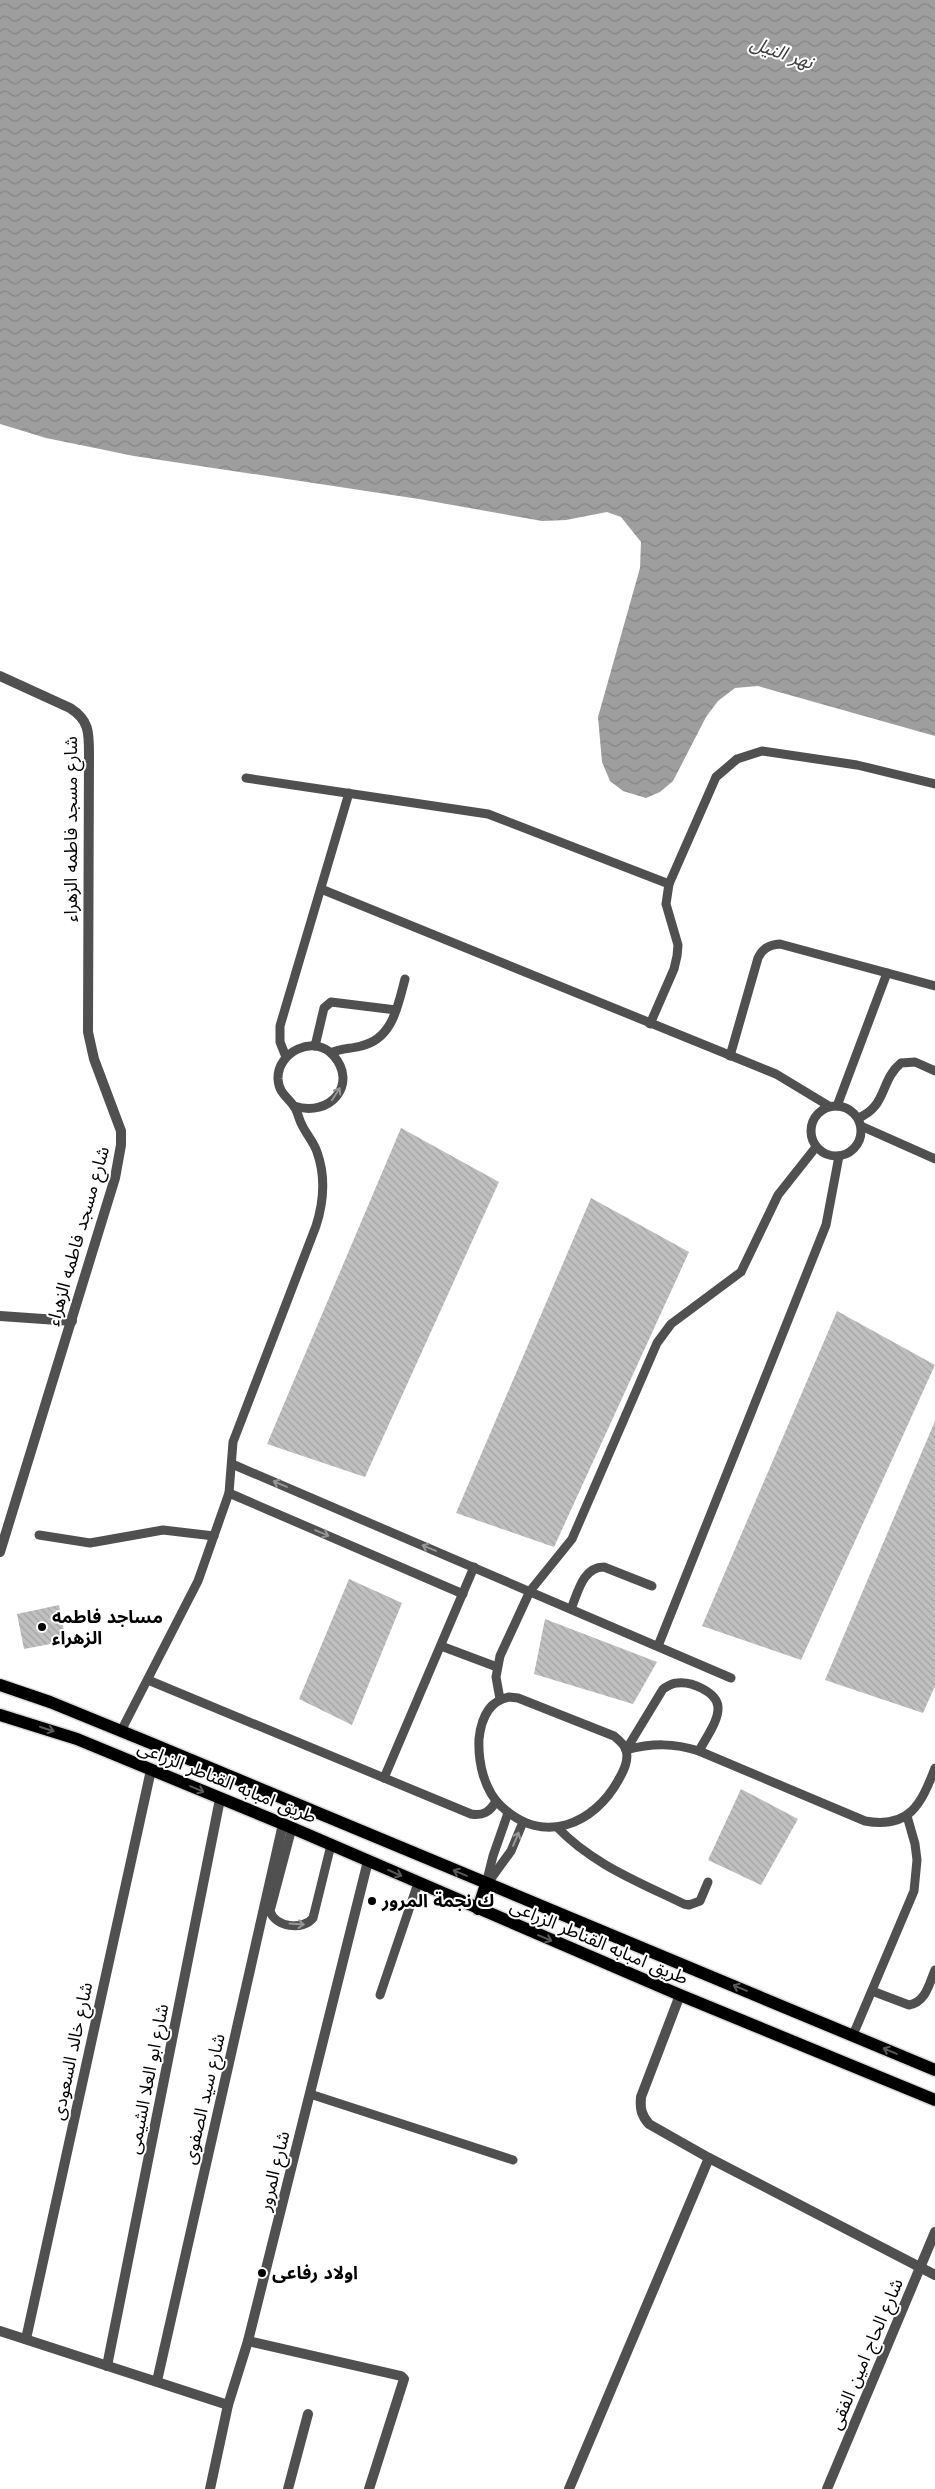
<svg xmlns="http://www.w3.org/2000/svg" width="935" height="2489" font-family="Jost,'Noto Sans Arabic',sans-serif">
<defs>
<pattern id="water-waves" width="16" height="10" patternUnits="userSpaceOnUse" patternTransform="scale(1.25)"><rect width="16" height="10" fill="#9e9e9e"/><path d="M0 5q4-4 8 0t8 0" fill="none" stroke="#868686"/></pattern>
<pattern id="building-back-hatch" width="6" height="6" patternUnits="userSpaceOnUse" patternTransform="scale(1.25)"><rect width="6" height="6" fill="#c0c0c0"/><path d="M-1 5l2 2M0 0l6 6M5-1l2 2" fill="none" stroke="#a3a3a3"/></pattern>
</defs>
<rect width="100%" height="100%" fill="#fff"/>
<path fill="url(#water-waves)" d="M0 0H935V736L758 686 735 688 718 701 706 717 673 781 660 792 646 798 623 791 610 781 602 762 598 717 640 568 641 542 621 517 607 512 566 520 542 521 419 499 134 456 46 438 0 424Z"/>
<g fill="url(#building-back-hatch)">
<path d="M401 1128 499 1182 365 1477 267 1444Z"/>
<path d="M591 1198 689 1252 554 1547 456 1513Z"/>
<path d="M837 1311 935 1365 801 1660 702 1626Z"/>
<path d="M935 1421V1686L923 1713 825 1680Z"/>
<path d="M349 1579 402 1603 352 1725 299 1699Z"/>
<path d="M59 1605 66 1641 24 1649 17 1614Z"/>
<path d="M545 1619 657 1662 633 1704 534 1674Z"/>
<path d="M741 1789 798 1819 761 1885 708 1860Z"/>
</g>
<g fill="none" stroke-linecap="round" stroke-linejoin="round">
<defs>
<g id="primary">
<path d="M0 1685 50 1702 148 1742 935 2070"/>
<path d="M0 1715 77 1739 283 1824 680 1995 935 2100"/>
<path d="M478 1909 486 1884"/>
</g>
</defs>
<use href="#primary" stroke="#dbdbdb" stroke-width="15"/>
<g stroke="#505050" stroke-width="9">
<path d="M246 778 488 814 669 884"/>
<path d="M321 889 776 1074 829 1106"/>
<path d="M650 1024 674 969 677 956 678 945 666 904 669 884 716 777 737 759 762 751 857 765 935 784"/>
<path d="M315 1046 324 1008 331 1002 396 1010"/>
<path d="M331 1053C341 1048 351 1049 361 1046 393 1039 398 1005 405 979"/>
<path d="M730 1056 758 958C763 948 769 945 780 944L935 986"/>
<path d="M286 1057 280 1042V1026L349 793"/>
<circle cx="836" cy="1131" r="25"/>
<path d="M837 1106 887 973"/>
<path d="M858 1118C887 1107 880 1080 901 1063L915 1062 935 1071"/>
<path d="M861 1126 935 1159"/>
<path d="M232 1464 731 1678"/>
<path d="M229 1493 463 1594"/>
<path d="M39 1535 90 1543 163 1530 214 1536"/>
<path d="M571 1609C578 1592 583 1567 604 1567L652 1586"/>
<path d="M441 1646 497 1667"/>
<path d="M658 1646 826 1225 839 1156"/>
<path d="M148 1680 471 1814C483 1816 490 1812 496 1801"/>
<path d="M509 1697 518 1698 614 1736C619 1740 624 1744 626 1750 629 1760 624 1770 619 1779 594 1825 543 1846 501 1806 484 1790 478 1762 479 1739 481 1720 488 1701 509 1697Z"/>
<path d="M500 1699 496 1677 500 1656 530 1591 572 1539 657 1343 671 1324 741 1272 778 1195 816 1147"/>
<path d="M121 1731 198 1581 229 1493 233 1442 316 1226C324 1201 326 1177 317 1152 314 1142 306 1134 302 1125 299 1120 298 1113 295 1108 289 1097 279 1095 278 1079 277 1052 314 1034 333 1055 359 1084 330 1118 294 1106"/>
<path d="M626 1750C652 1743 674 1743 699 1751L865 1821C909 1829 921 1805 935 1768"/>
<path d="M626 1750 663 1689C668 1686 672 1683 677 1683 691 1681 717 1692 718 1707 719 1721 705 1739 699 1751"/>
<path d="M384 1778 474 1567"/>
<path d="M557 1827C592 1864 639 1882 684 1904L689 1905 700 1901 708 1882"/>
<path d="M292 1828 270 1911C275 1927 303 1931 313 1918L331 1845"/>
<path d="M486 1884 493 1856 508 1813"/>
<path d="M487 1884 511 1851 523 1822"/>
<path d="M872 1991 909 2005C926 2002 929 1984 935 1970"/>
<path d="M380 1995 418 1883"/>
<path d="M853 2035 914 1891 917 1860 915 1844 907 1816"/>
<path d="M310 2094 513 2160"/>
</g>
<g stroke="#505050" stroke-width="10">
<path d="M0 676 70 708C89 720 89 732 89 753L88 1032 94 1059 121 1131V1145L115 1178 0 1552"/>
<path d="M0 1316 72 1321"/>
<path d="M680 1995 641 2097C640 2108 641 2115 649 2124L709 2158 935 2275"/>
<path d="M0 2331 228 2405"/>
<path d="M26 2339 151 1770"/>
<path d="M248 2341 401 2376 404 2379 369 2489"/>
<path d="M107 2366 220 1799"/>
<path d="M157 2381 283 1824"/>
<path d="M210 2489 228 2405 248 2341 368 1861"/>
<path d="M288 2489 308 2414"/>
<path d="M569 2489 709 2158"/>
<path d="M827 2489 935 2232"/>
</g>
<use href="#primary" stroke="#000" stroke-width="12"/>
</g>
<defs><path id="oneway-shaft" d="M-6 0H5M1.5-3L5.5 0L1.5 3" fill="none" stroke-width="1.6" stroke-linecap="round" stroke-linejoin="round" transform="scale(1.25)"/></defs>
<g stroke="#969696">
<use href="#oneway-shaft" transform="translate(336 1094) rotate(-57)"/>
<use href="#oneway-shaft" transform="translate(280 1484) rotate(-157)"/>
<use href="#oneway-shaft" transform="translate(322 1533) rotate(23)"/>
<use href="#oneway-shaft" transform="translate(429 1548) rotate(-157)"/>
<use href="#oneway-shaft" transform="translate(516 1839) rotate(-67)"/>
<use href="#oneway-shaft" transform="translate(297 1924) rotate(4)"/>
</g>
<g stroke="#595959">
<use href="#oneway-shaft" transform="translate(47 1729) rotate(18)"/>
<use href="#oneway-shaft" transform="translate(197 1789) rotate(23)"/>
<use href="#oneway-shaft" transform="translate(395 1873) rotate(24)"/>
<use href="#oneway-shaft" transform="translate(460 1873) rotate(-157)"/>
<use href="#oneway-shaft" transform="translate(545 1938) rotate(23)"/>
<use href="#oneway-shaft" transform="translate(740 1988) rotate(-157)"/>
<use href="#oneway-shaft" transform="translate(890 2051) rotate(-157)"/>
</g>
<g fill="#000" stroke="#fff" stroke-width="2">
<circle cx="42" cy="1627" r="5"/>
<circle cx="372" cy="1901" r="5"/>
<circle cx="262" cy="2273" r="5"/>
</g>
<g text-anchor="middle" stroke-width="4" stroke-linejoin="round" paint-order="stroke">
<g font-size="18" fill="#000" stroke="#fff">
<text transform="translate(71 829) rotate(-90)" y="6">شارع مسجد فاطمه الزهراء</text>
<text transform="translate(78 1236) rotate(-74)" y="6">شارع مسجد فاطمه الزهراء</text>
<text transform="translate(227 1782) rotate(22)" y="6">طريق امبابه القناطر الزراعى</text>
<text transform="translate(599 1942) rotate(23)" y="6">طريق امبابه القناطر الزراعى</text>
<text transform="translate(72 2051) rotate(-78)" y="6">شارع خالد السعودى</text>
<text transform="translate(148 2079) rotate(-79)" y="6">شارع ابو العلا الشيمى</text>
<text transform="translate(204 2099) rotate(-77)" y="6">شارع سيد الصفوى</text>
<text transform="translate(274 2171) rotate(-76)" y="6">شارع المرور</text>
<text transform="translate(866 2354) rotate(-67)" y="6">شارع الحاج امين الفقى</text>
</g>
<g font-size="18" font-weight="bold" fill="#000" stroke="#fff" text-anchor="start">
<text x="52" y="1623">مساجد فاطمه<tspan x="52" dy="21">الزهراء</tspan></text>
<text x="382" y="1907">ك نجمة المرور</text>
<text x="272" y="2279">اولاد رفاعى</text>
</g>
<g font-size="19" font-style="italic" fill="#3f3f3f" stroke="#fff">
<text transform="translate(782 52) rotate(19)" y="7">نهر النيل</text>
</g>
</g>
</svg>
